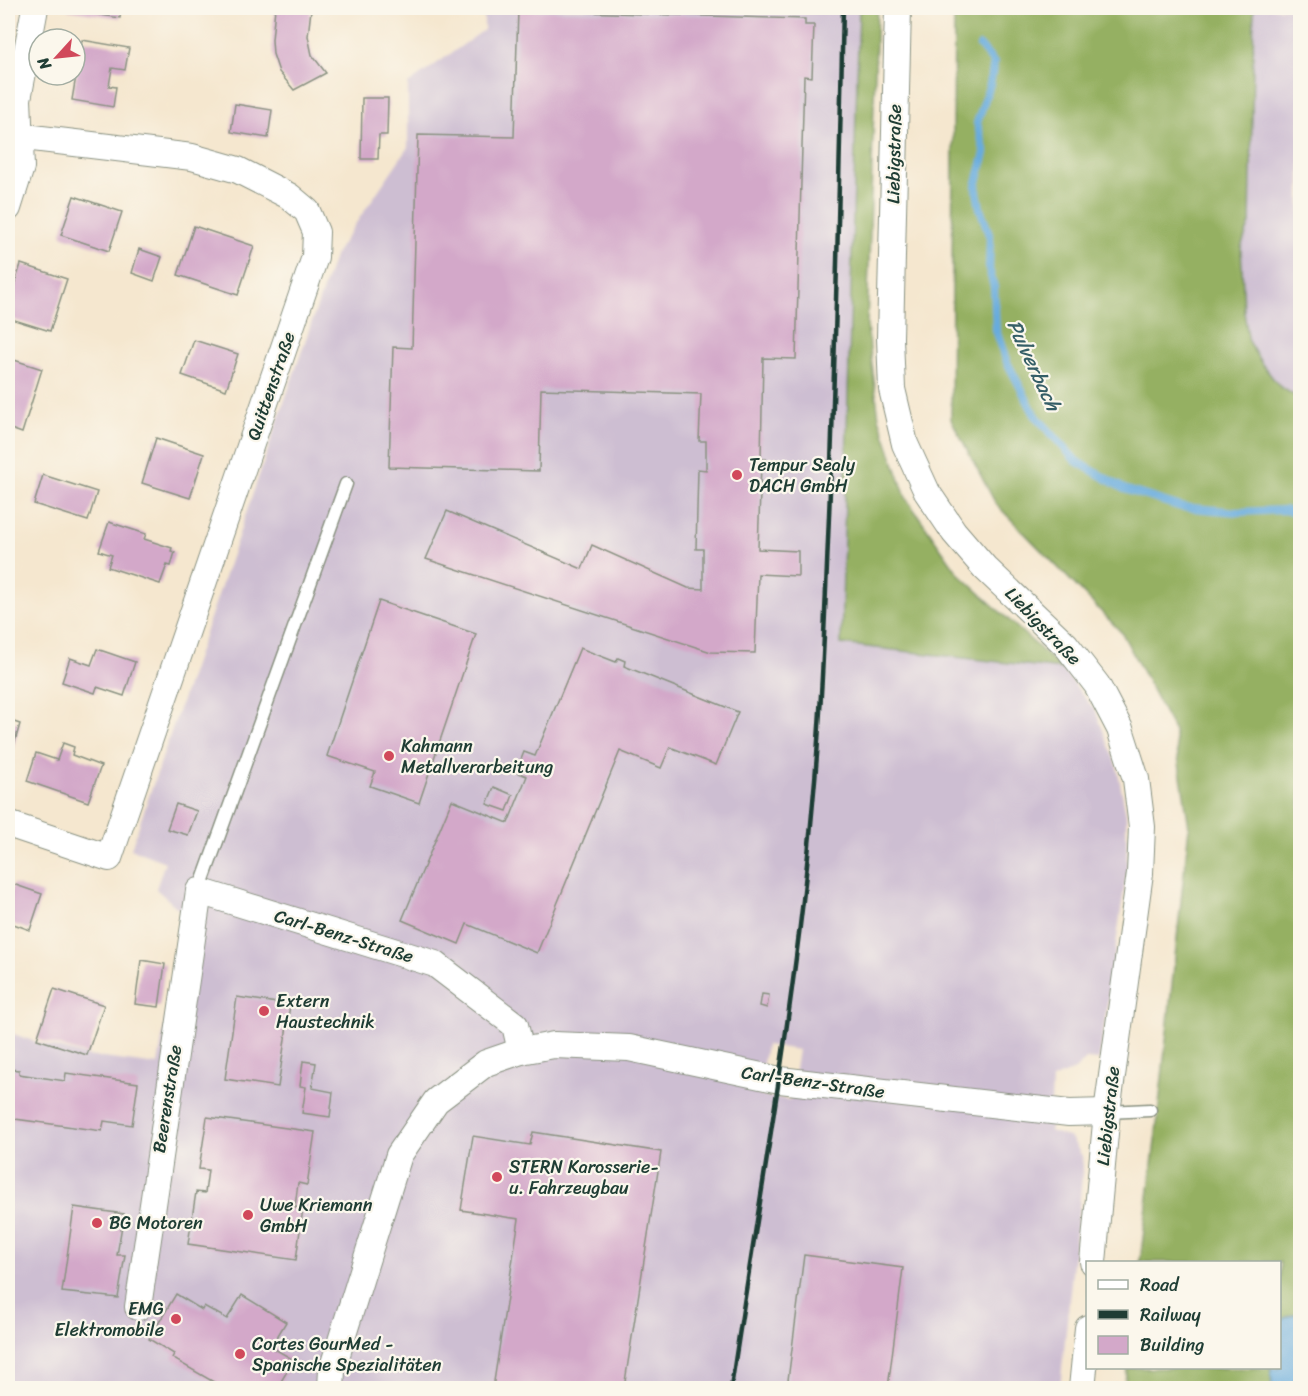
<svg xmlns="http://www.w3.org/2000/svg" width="1308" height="1396" font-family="Sriracha,sans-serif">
<rect width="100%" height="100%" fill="#fbf7ec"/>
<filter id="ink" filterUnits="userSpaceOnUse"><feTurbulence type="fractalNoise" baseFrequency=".0167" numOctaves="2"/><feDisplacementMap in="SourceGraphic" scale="12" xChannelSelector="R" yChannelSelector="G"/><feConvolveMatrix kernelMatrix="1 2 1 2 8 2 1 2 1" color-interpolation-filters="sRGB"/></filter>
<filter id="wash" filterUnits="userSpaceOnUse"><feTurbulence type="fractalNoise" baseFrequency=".008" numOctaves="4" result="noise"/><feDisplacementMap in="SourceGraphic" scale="24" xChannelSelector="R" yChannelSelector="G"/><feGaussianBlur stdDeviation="1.35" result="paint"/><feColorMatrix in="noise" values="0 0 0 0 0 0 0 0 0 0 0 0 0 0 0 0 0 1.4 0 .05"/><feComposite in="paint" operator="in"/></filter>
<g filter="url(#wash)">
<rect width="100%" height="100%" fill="#f5e7cf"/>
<g fill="#cdbed2" fill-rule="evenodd">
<path d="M484 8H859L842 644 1062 669 1096 712 1117 767 1126 814 1127 869 1099 1060 1086 1059 1075 1070 1052 1079 1050 1131 1071 1138 1082 1156 1083 1168 1060 1388H8V1032L36 1042 87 1056 158 1065 182 912 156 889 165 862 131 849 335 254 408 147V84L484 30ZM766 1045 798 1050 790 1100 758 1095Z"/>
<path d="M1254 8H1300V399L1279 386 1262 364 1249 343 1244 312 1241 247 1250 223Z"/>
</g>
<g fill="#95b062" stroke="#5a764b" stroke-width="1.5">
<path d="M859 8H877L867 326 879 418 906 498 958 573 1062 669 841 644Z"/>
<path d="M954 8H1254L1250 223 1241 247 1244 312 1249 343 1262 364 1279 386 1300 399V1312L1280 1320V1262H1140L1156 1133 1189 827 1174 731 1122 633 996 504 951 419Z"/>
<path d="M1127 1368H1271L1272 1388H1124Z"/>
</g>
<path fill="#67acdd" stroke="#437488" stroke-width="1.5" d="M1300 1312V1388H1272L1271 1368H1280V1320Z"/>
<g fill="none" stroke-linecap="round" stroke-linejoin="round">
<path stroke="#67acdd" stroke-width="8" d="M980 46 994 63 990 84 977 123 985 153 976 186 980 208 990 237 989 269 994 287 996 330 1007 362 1035 415 1076 461 1124 489 1181 507 1238 512 1285 510 1300 515"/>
</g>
<g id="blocks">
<g fill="#d3a8c9">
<path d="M68 8H121L120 18 68 10Z"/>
<path d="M275 8H319V11L311 10 308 36 312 55 326 73 294 90 279 72 273 54 272 40Z"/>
<path d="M518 10 805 19V25H814L812 77 804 76 796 359 763 358 761 459H766L765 464H761L758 549 798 551V576L758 574 755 653 711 652 426 559 447 511 582 569 592 545 688 588 703 589V549H696L698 469 706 470V441H699L701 394 541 389 539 471 389 467 393 347 412 348 418 135 514 137Z"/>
<path d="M82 40 129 48 125 70 112 68 109 86 116 87 113 107 72 100Z"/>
<path d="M362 98H388L387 135H379L378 159H361Z"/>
<path d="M235 104 272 110 268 138 231 132Z"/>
<path d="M74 196 122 212 109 251 61 235Z"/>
<path d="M194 226 254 246 238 295 178 275Z"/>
<path d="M139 249 162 257 154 281 132 273Z"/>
<path d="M21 264 67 279 50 331 8 318V306Z"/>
<path d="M194 340 238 354 226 390 182 375Z"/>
<path d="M8 358 42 369 22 433 8 428Z"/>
<path d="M156 438 204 454 190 498 142 483Z"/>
<path d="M43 475 97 492 88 521 34 504Z"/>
<path d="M109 522 146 534 144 539 172 548 171 551 175 552 171 566 167 565 160 584 108 567 112 555 99 551Z"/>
<path d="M379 601 476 634 419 803 370 786 375 772 327 756Z"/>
<path d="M580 648 616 662 618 658 625 661 624 666 738 712 716 765 670 747 661 768 620 751 537 953 467 924 459 944 402 920 452 800 508 823 527 776 516 772 524 752 535 756Z"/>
<path d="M97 649 135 662 124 696 97 687 95 693 62 682 70 658 91 665Z"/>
<path d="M8 720 20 724 8 766Z"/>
<path d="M63 743 74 747 72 755 101 766 88 802 27 781 36 753 57 760Z"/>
<path d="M494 787 513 795 507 811 487 804Z"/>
<path d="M176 804 197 811 188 835 167 829Z"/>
<path d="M13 884 42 894 30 930 8 922V901Z"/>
<path d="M141 960 165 964 159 1007 135 1004Z"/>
<path d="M54 989 104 1005 87 1055 37 1039Z"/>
<path d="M762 994 769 995 767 1008 760 1006Z"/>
<path d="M237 997 290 1005 278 1087 225 1079Z"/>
<path d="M303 1061 316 1063 312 1088 333 1092 330 1117 302 1113 306 1087 300 1086Z"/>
<path d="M8 1069 19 1070V1074L65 1081 66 1073 138 1083 132 1125 104 1121 102 1131 8 1118Z"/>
<path d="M207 1117 315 1132 307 1185 298 1183 295 1207 303 1208 296 1260 188 1244 196 1192 205 1193 208 1170 199 1169Z"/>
<path d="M533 1132 661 1152 624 1388H493L519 1219 461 1210 473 1136 530 1145Z"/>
<path d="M74 1207 124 1214 117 1255H125L118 1298 62 1292Z"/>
<path d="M804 1255 903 1268 888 1388H787Z"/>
<path d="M176 1294 202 1310 204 1306 227 1319 242 1295 286 1322 271 1347 294 1360 277 1388H224L172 1358 174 1354 149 1339Z"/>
</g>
</g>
</g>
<g filter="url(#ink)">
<use href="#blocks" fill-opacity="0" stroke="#8a9282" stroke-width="1.5"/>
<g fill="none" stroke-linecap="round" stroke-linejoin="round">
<defs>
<g id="lane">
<path d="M199 891 346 484"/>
<path d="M1107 1112 1150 1110"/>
</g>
<g id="street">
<path d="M898 8 890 338 892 389 905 444 927 492 954 532 985 568 1066 645 1097 685 1120 729 1136 779 1142 827 1140 873 1107 1112 1093 1262"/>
<path d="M8 135 192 157 238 170 289 196 307 211 316 232 315 257 109 858 8 824"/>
<path d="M8 208 21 167 18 99 35 8"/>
<path d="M138 1307 199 891 435 964 515 1025 521 1051"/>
<path d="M331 1388 332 1370 399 1155 436 1101 486 1063 521 1051 554 1045 629 1048 780 1080 1069 1113 1107 1112"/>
<path d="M1082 1388 1088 1328"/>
</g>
</defs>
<use href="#lane" stroke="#8a9282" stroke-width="15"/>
<use href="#street" stroke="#8a9282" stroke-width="28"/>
<use href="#lane" stroke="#fff" stroke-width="12"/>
<use href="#street" stroke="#fff" stroke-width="26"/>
<path stroke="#1f3d34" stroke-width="4.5" d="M731 1388C760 1193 796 999 813 802 822 707 825 612 829 516 836 347 839 177 843 8"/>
</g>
</g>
<g fill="#d1495b" stroke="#fbf7ec" stroke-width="2">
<circle cx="737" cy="475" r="6"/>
<circle cx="389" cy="756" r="6"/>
<circle cx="264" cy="1011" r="6"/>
<circle cx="497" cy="1177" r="6"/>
<circle cx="248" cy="1215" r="6"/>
<circle cx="97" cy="1223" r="6"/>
<circle cx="176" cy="1319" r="6"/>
<circle cx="240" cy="1354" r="6"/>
</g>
<g text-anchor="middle" stroke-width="4.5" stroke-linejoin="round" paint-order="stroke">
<g font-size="18" fill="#1f3d34" stroke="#fbf7ec">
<text transform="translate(894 154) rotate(-89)" y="6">Liebigstraße</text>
<text transform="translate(271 386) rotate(-71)" y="6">Quittenstraße</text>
<text transform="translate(1043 626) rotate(46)" y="6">Liebigstraße</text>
<text transform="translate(344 936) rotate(17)" y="6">Carl-Benz-Straße</text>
<text transform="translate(813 1082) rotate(8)" y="6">Carl-Benz-Straße</text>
<text transform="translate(167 1099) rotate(-81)" y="6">Beerenstraße</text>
<text transform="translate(1108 1116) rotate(-84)" y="6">Liebigstraße</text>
</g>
<g font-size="18" fill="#1f3d34" stroke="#fbf7ec" text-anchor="start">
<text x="749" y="471">Tempur Sealy<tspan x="749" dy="21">DACH GmbH</tspan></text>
<text x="401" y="752">Kahmann<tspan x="401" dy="21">Metallverarbeitung</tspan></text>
<text x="276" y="1007">Extern<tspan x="276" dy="21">Haustechnik</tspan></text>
<text x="509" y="1173">STERN Karosserie-<tspan x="509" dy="21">u. Fahrzeugbau</tspan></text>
<text x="260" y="1211">Uwe Kriemann<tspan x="260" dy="21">GmbH</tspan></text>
<text x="109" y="1229">BG Motoren</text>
<text x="164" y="1315" text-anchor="end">EMG<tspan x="164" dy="21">Elektromobile</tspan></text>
<text x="252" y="1350">Cortes GourMed -<tspan x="252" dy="21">Spanische Spezialitäten</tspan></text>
</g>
<g font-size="20" font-style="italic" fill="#355e67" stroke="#fbf7ec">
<text transform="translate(1034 365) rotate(65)" y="7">Pulverbach</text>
</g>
</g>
<rect width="1308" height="1396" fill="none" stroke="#fbf7ec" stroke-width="30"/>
<rect x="1086" y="1261" width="195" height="108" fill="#fbf7ec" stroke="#a3ada2" stroke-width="1.5"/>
<rect x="1098" y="1280" width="30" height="9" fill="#ffffff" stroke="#a3ada2" stroke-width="1.5"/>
<text x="1140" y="1291" font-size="18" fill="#1f3d34">Road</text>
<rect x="1098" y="1310" width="30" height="9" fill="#1f3d34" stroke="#a3ada2" stroke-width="1.5"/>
<text x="1140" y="1321" font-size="18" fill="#1f3d34">Railway</text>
<rect x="1098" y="1336" width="30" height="18" fill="#d3a8c9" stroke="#a3ada2" stroke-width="1.5"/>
<text x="1140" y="1351" font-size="18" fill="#1f3d34">Building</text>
<g transform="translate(57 57) rotate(243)"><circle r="28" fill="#fbf7ec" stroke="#a3ada2" stroke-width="1.5"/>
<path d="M0-4.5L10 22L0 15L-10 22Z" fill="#d1495b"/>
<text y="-9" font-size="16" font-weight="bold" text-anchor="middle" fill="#1f3d34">N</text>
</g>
</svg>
